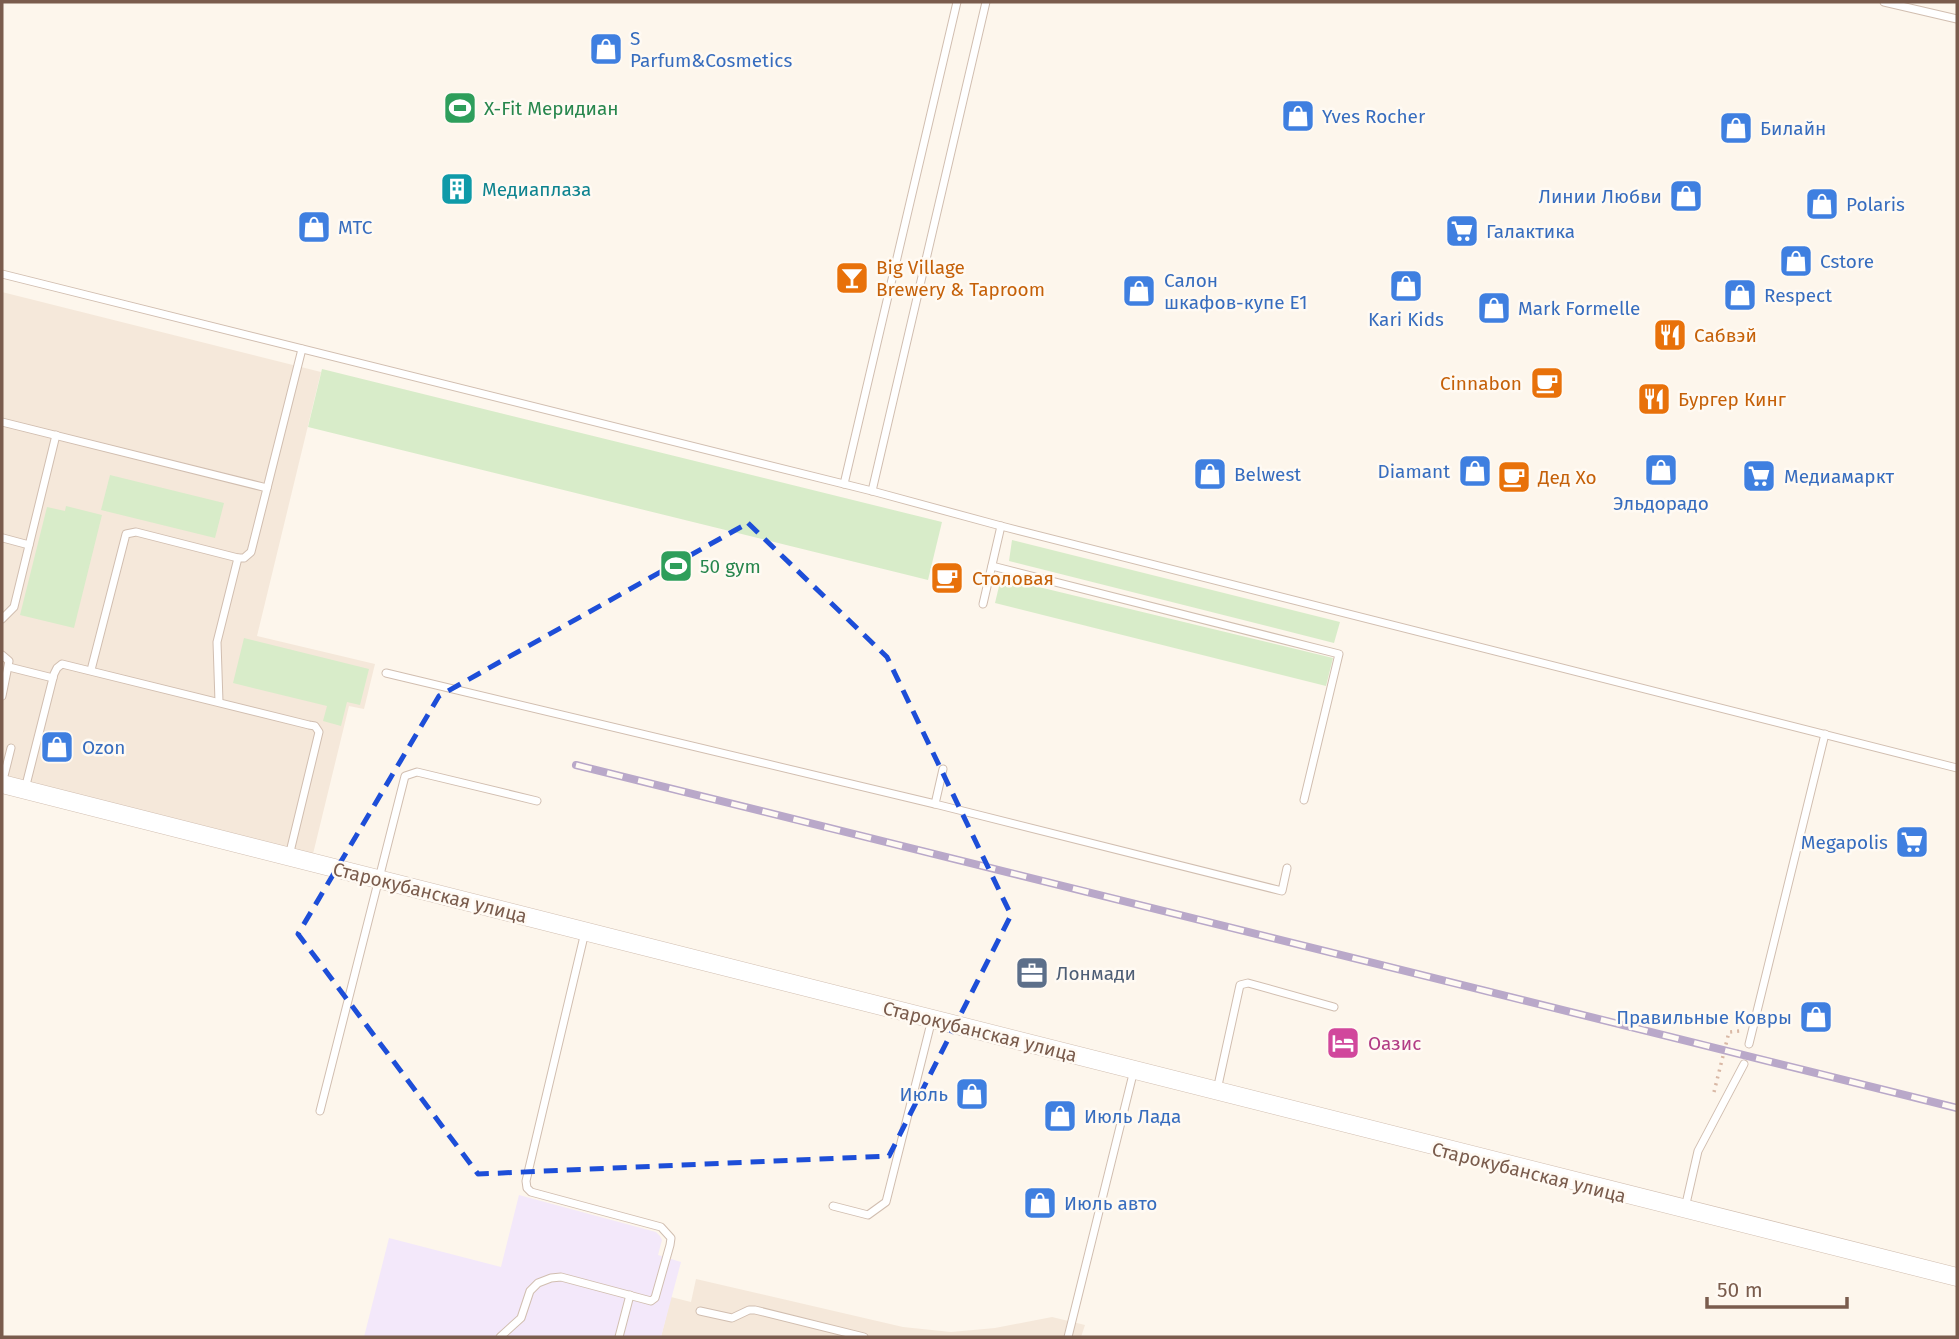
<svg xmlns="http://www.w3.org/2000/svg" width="1959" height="1339" font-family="'Fira Sans',sans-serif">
<rect width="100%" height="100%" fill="#fdf6ec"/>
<g fill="#f5e8da">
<path d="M2 292 321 372 257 636 375 664 364 709 349 706 313 854 2 775Z"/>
<path d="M696 1279 903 1327 951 1332 995 1328 1052 1317 1085 1325 1081 1337H661L671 1297 691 1302Z"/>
</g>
<path fill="#f3e8fa" d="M519 1195 656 1232 660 1236 662 1240 658 1255 681 1262 661 1337H364L389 1238 501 1267Z"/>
<g fill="#d8ecc9">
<path d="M322 369 942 522 928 580 308 427Z"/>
<path d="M110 475 224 503 215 538 101 510Z"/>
<path d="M66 506 102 515 74 628 20 615 47 507 65 511Z"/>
<path d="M1012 540 1340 622 1334 643 1009 561Z"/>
<path d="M1001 578 1333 658 1326 686 995 603Z"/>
<path d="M244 638 369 669 360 705 347 702 341 726 323 721 327 706 233 683Z"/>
</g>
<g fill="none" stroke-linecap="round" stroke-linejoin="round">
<defs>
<g id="service">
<path d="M1884 2 1957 19"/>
<path d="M2 274 872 491 1001 526 1957 768"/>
<path d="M2 422 267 488"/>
<path d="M844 484 957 2"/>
<path d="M872 491 986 2"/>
<path d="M3 538 29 545"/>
<path d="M992 566 1339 654 1304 800"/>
<path d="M983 604 1001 526"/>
<path d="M2 619 14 607 56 435"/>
<path d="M2 655 9 661 2 696"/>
<path d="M9 667 53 678"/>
<path d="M91 670 126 534 136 532 238 558"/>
<path d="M386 673 935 804"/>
<path d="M219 702 217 642 238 558H244L251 552 302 349"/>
<path d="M943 769 935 804 1282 891 1287 868"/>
<path d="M2 784 11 748"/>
<path d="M25 789 54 674 57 668 62 664 309 725 315 726 319 732 289 856"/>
<path d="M1749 1044 1825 734"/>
<path d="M1217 1090 1240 985 1248 983 1334 1007"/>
<path d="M320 1111 405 776 417 772 537 801"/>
<path d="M833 1206 868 1215 886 1202 932 1019"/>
<path d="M1685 1208 1698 1151 1744 1064"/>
<path d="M700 1311 732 1318 749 1310H755L864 1337"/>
<path d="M500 1337 521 1318 530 1291 538 1283 551 1278 561 1277 651 1301 655 1298 670 1245 671 1238 661 1227 531 1192 527 1188 526 1181 585 932"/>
<path d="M619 1337 630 1295"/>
<path d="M1068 1337 1134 1070"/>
</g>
<path id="tertiary" d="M2 784C654 947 1304 1117 1957 1277"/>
</defs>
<use href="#service" stroke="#d1beb0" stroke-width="9"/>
<use href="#tertiary" stroke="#d1beb0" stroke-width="19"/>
<path stroke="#d9b8a5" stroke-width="3.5" stroke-dasharray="2 5" stroke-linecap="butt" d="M1714 1092 1729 1032 1740 1031"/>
<use href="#service" stroke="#fff" stroke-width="7"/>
<use href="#tertiary" stroke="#fff" stroke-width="18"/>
<defs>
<path id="rail" d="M576 765 1957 1108"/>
</defs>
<use href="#rail" stroke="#b9a8c9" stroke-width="8"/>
<use href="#rail" stroke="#fffaf3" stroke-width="5" stroke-dasharray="16" stroke-linecap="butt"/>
</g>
<path fill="none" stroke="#1d4ed8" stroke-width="5" stroke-dasharray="14 9" stroke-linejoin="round" d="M748 523 887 657 1011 915 889 1156 478 1174 298 934 439 696Z"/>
<defs>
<symbol id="shop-square" viewBox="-11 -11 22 22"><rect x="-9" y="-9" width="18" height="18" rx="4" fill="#3f7fe0" stroke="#fffaf3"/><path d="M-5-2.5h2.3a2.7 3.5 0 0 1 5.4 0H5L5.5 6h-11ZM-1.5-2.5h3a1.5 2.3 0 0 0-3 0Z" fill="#fff"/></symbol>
<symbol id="stadium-square" viewBox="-11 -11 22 22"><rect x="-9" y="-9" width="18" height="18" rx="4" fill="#2e9e5b" stroke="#fffaf3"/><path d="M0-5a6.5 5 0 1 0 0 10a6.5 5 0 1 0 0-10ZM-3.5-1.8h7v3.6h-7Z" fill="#fff"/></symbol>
<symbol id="building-square" viewBox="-11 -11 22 22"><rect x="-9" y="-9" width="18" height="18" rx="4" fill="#0f9aa8" stroke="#fffaf3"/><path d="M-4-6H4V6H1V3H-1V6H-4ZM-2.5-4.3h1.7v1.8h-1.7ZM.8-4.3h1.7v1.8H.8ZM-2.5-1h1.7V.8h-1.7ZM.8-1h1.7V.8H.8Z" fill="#fff"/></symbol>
<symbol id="supermarket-square" viewBox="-11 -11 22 22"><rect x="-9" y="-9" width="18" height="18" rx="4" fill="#3f7fe0" stroke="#fffaf3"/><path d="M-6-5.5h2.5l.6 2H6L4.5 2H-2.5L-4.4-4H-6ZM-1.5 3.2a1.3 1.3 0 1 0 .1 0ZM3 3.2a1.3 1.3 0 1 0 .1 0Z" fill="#fff"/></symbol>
<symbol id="bar-square" viewBox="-11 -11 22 22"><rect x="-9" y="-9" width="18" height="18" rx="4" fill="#e8710a" stroke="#fffaf3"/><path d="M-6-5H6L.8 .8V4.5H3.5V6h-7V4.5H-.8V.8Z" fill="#fff"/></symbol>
<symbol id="restaurant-square" viewBox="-11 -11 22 22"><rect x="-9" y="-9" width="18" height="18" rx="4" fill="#e8710a" stroke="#fffaf3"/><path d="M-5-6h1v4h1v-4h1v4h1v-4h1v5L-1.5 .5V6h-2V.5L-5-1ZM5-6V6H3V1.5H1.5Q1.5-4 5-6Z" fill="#fff"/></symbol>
<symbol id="cafe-square" viewBox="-11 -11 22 22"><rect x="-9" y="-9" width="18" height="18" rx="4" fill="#e8710a" stroke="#fffaf3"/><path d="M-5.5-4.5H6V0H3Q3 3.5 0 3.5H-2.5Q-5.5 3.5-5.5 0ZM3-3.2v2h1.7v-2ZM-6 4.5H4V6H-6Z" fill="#fff"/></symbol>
<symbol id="office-square" viewBox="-11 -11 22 22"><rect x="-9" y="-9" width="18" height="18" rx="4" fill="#5c6f8a" stroke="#fffaf3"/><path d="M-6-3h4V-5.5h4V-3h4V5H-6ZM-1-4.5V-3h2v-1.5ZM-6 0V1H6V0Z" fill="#fff"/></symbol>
<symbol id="hotel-square" viewBox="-11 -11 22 22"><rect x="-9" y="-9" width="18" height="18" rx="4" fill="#d1479c" stroke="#fffaf3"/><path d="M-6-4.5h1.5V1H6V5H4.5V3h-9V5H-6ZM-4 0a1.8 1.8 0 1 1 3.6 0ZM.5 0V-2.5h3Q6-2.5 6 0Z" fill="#fff"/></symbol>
</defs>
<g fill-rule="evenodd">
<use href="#shop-square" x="587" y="30" width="38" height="38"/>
<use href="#stadium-square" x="441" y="89" width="38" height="38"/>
<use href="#shop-square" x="1279" y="97" width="38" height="38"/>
<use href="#shop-square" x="1717" y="109" width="38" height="38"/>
<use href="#building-square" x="438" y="170" width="38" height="38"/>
<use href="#shop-square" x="1667" y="177" width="38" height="38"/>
<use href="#shop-square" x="1803" y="185" width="38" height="38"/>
<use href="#shop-square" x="295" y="208" width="38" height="38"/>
<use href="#supermarket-square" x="1443" y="212" width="38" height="38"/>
<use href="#shop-square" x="1777" y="242" width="38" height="38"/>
<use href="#bar-square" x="833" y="259" width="38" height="38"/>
<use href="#shop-square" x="1387" y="267" width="38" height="38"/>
<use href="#shop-square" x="1120" y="272" width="38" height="38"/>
<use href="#shop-square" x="1721" y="276" width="38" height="38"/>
<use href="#shop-square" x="1475" y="289" width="38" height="38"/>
<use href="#restaurant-square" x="1651" y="316" width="38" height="38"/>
<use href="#cafe-square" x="1528" y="364" width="38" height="38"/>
<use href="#restaurant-square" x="1635" y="380" width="38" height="38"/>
<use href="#shop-square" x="1642" y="451" width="38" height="38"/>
<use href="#shop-square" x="1456" y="452" width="38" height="38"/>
<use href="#shop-square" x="1191" y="455" width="38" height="38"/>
<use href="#supermarket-square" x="1740" y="457" width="38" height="38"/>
<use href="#cafe-square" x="1495" y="458" width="38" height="38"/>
<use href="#stadium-square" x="657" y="547" width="38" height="38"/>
<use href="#cafe-square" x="928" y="559" width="38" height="38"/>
<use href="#shop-square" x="38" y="728" width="38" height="38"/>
<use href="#supermarket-square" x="1893" y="823" width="38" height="38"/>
<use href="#office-square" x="1013" y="954" width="38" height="38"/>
<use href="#shop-square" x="1797" y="998" width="38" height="38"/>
<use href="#hotel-square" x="1324" y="1024" width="38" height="38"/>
<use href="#shop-square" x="953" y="1075" width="38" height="38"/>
<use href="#shop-square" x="1041" y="1097" width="38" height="38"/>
<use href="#shop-square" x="1021" y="1184" width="38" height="38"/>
</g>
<g text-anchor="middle" stroke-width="5" stroke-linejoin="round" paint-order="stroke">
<g font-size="19" fill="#366cbe" stroke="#fffaf3" text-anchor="start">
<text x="630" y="45">S<tspan x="630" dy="22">Parfum&amp;Cosmetics</tspan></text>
<text x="1322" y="123">Yves Rocher</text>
<text x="1760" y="135">Билайн</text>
<text x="1662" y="203" text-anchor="end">Линии Любви</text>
<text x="1846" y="211">Polaris</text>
<text x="338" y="234">МТС</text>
<text x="1486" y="238">Галактика</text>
<text x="1820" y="268">Cstore</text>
<text x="1164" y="287">Салон<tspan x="1164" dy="22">шкафов-купе Е1</tspan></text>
<text x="1764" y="302">Respect</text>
<text x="1518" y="315">Mark Formelle</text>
<text x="1406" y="326" text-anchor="middle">Kari Kids</text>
<text x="1450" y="478" text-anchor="end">Diamant</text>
<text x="1234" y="481">Belwest</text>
<text x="1784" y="483">Медиамаркт</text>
<text x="1661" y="510" text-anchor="middle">Эльдорадо</text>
<text x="82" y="754">Ozon</text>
<text x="1888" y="849" text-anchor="end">Megapolis</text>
<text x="1792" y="1024" text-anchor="end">Правильные Ковры</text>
<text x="948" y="1101" text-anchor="end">Июль</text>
<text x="1084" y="1123">Июль Лада</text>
<text x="1064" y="1210">Июль авто</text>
</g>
<g font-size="19" fill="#27864d" stroke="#fffaf3" text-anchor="start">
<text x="484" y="115">X-Fit Меридиан</text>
<text x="700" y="573">50 gym</text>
</g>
<g font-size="19" fill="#0d838f" stroke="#fffaf3" text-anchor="start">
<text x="482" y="196">Медиаплаза</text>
</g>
<g font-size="19" fill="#c56008" stroke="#fffaf3" text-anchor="start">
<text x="876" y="274">Big Village<tspan x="876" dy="22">Brewery &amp; Taproom</tspan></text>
<text x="1694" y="342">Сабвэй</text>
<text x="1522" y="390" text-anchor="end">Cinnabon</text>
<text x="1678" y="406">Бургер Кинг</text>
<text x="1538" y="484">Дед Хо</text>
<text x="972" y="585">Столовая</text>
</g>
<g font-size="19" fill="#7a5c4d" stroke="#fffaf3">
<text transform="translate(430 892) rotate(14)" y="7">Старокубанская улица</text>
<text transform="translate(980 1031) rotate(14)" y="7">Старокубанская улица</text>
<text transform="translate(1529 1172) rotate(14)" y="7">Старокубанская улица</text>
</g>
<g font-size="19" fill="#4e5e75" stroke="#fffaf3" text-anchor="start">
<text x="1056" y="980">Лонмади</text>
</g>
<g font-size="19" fill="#b23c85" stroke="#fffaf3" text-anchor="start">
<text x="1368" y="1050">Оазис</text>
</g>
</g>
<rect width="1959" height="1339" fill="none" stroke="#7a5c4d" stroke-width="7"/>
<path d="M1707 1297v10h140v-10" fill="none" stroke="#7a5c4d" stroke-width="3.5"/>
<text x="1717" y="1297" font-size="21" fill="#7a5c4d" stroke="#fffaf3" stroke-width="5" paint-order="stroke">50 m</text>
</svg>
